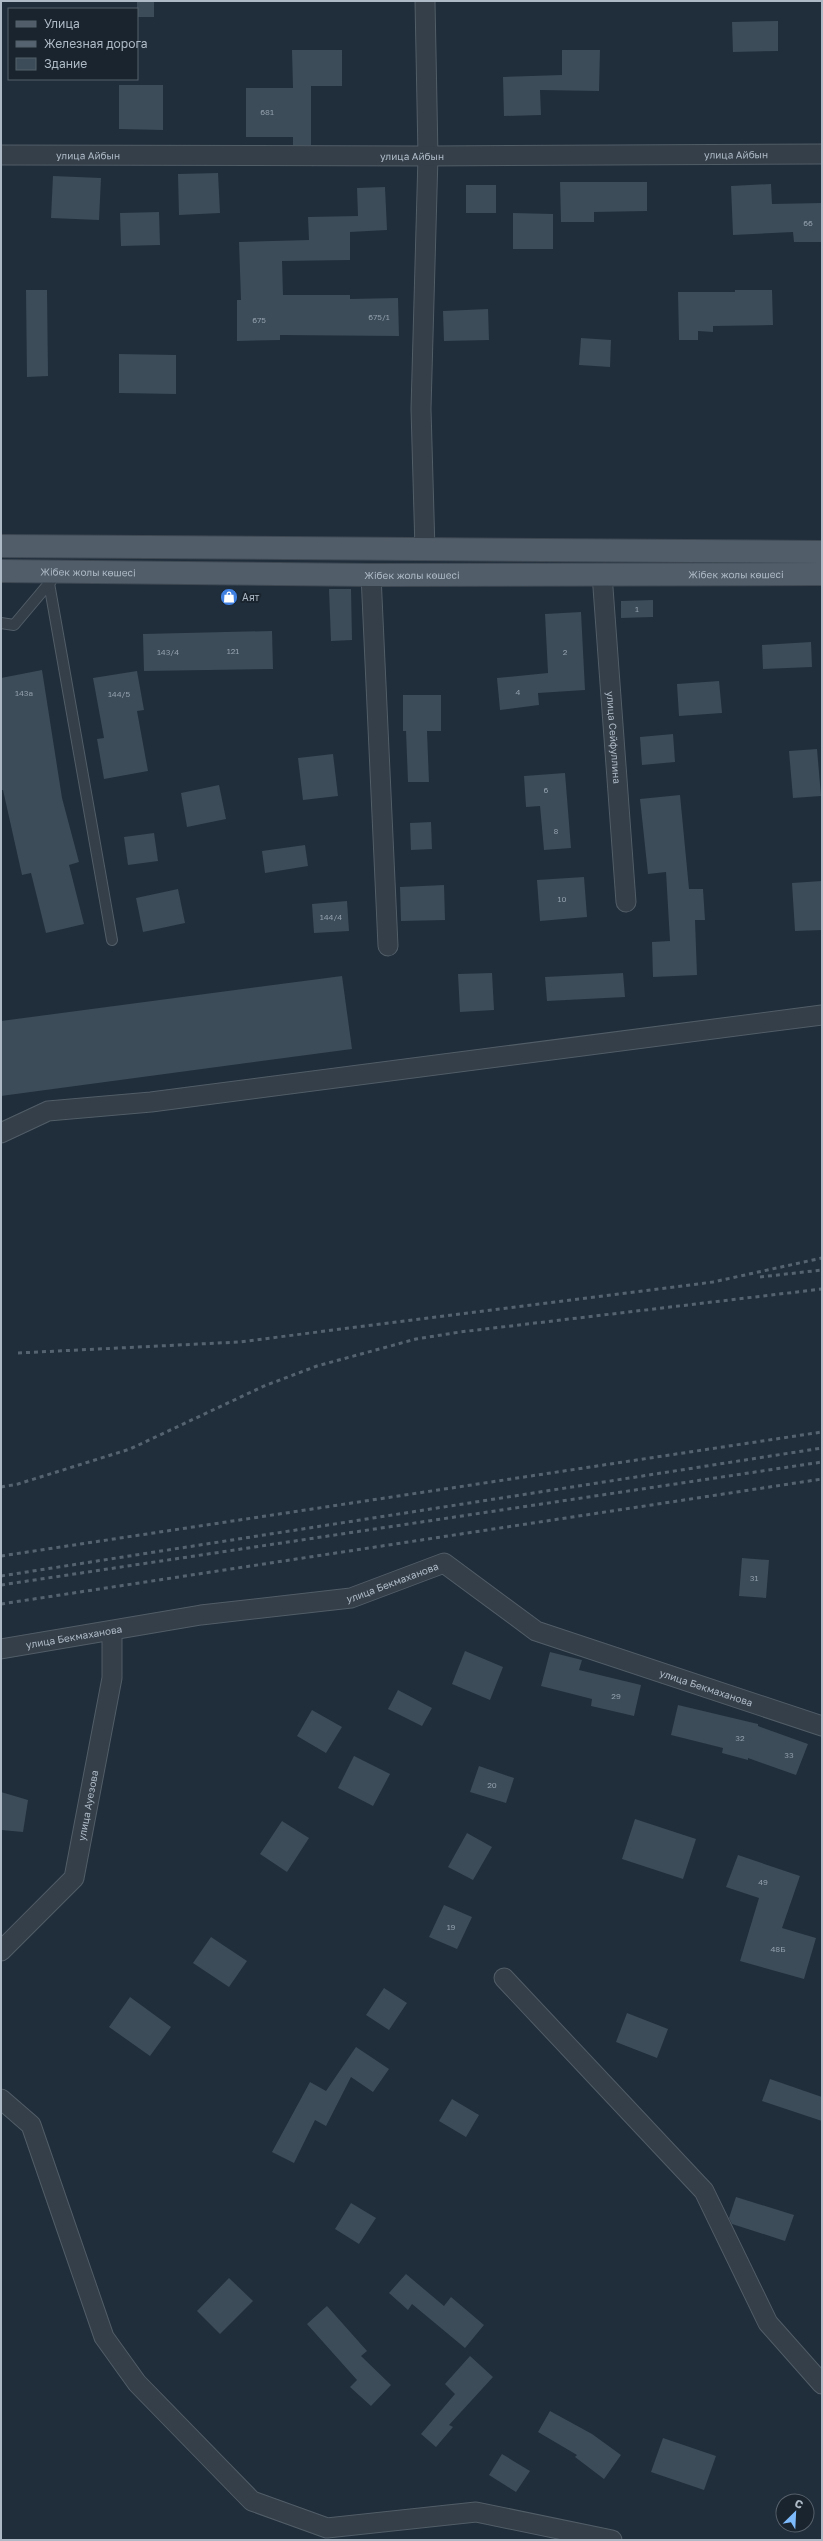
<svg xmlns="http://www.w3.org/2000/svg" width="823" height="2541" font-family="'Golos Text',sans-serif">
<rect width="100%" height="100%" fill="#202d3a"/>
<g fill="#3c4c59">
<rect x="137" y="1" width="17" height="16"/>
<path d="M778 21V51L733 52 732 22Z"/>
<path d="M292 50H342V86H311V145H293V137H246V88H293Z"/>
<path d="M562 50H600L599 91 540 90 541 115 504 116 503 77 562 75Z"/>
<path d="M119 85H163V130L119 129Z"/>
<path d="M218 173 220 213 179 215 178 174Z"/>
<path d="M53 176 101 178 99 220 51 218Z"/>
<path d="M560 182H647V211L594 212V222H561Z"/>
<path d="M771 184 772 204 822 203V242H794L793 232 733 235 731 186Z"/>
<rect x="466" y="185" width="30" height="28"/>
<path d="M385 187 387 230 350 232V260L282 261 283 295H350V299L398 298 399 336 280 335V340L237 341V300H241L239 242 309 240 308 217 358 216 357 188Z"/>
<path d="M159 212 160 245 121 246 120 213Z"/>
<path d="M513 213 553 214V249H513Z"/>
<path d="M26 290H47L48 376 27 377Z"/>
<path d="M735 290H772L773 325 713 326V332L698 331V340H679L678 292H735Z"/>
<path d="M488 309 489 340 444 341 443 311Z"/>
<path d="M581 338 611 340 610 367 579 365Z"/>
<path d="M119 354 176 355V394L119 393Z"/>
<path d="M329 589H351L352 640 331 641Z"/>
<path d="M653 600V617L621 618V601Z"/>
<path d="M581 612 585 690 538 693 539 705 500 710 497 678 548 673 545 614Z"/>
<path d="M272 631 273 669 144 671 143 634Z"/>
<path d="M811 642 812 667 763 669 762 645Z"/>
<path d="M42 670 62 798 79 862 69 865 84 924 46 933 31 873 22 875 3 790H1V678Z"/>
<path d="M137 671 144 710 137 711 148 771 104 779 97 739 104 738 93 678Z"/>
<path d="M719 681 722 713 679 716 677 684Z"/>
<path d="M403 695H441V731H427L429 782H408L406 731H403Z"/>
<path d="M673 734 675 762 642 765 640 737Z"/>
<path d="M817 749 821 796 793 798 789 751Z"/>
<path d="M333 754 338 796 303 800 298 758Z"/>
<path d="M565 773 571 848 544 850 540 806 526 807 524 776Z"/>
<path d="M219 785 226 819 187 827 181 793Z"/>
<path d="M680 795 689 889H703L705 920H695L697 975 653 977 652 942 670 941 666 872 648 874 640 799Z"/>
<path d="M431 822 432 849 411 850 410 823Z"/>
<path d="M154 833 158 861 128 865 124 837Z"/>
<path d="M305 845 308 866 265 873 262 851Z"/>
<path d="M584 877 587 917 540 921 537 880Z"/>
<path d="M822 881V930L795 931 792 883Z"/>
<path d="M444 885 445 920 401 921 400 887Z"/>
<path d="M178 889 185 923 143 932 136 898Z"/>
<path d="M347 901 349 931 314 933 312 904Z"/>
<path d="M492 973 494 1010 460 1012 458 974Z"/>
<path d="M623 973 625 997 547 1001 545 977Z"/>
<path d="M342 976 352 1049 1 1096V1021Z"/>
<path d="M742 1558 769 1560 766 1598 739 1596Z"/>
<path d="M465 1651 503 1667 490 1700 452 1684Z"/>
<path d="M550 1652 582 1660 579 1670 641 1685 634 1716 591 1706 592 1699 541 1686Z"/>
<path d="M398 1690 432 1708 422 1726 388 1709Z"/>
<path d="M678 1705 758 1724V1726L808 1744 796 1775 748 1758V1760L722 1753 723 1748 671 1735Z"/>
<path d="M312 1710 342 1727 326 1753 297 1736Z"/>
<path d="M354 1756 390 1774 373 1806 338 1788Z"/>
<path d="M479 1766 514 1778 506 1803 470 1792Z"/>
<path d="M1 1792 28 1800 23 1832 1 1830Z"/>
<path d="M635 1819 696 1839 683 1879 622 1859Z"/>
<path d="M282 1821 309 1838 287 1872 260 1854Z"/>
<path d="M467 1833 492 1847 473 1880 448 1867Z"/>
<path d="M738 1855 800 1876 782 1928 816 1938 804 1979 740 1961 759 1898 726 1887Z"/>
<path d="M444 1905 472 1917 457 1949 429 1937Z"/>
<path d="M211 1937 247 1961 229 1987 193 1963Z"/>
<path d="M384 1988 407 2003 389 2030 366 2015Z"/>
<path d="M130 1997 171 2027 150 2056 109 2027Z"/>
<path d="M627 2013 668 2029 657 2058 616 2042Z"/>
<path d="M356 2047 389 2069 373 2092 351 2077 326 2126 315 2120 294 2163 272 2152 310 2082 326 2091Z"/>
<path d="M770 2079 822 2097V2121L762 2101Z"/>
<path d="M452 2099 479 2115 466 2137 439 2121Z"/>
<path d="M736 2197 794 2215 785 2241 732 2224 729 2218Z"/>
<path d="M351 2203 376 2218 359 2244 335 2229Z"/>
<path d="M406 2274 444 2306 451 2297 484 2325 465 2348 412 2304 408 2310 389 2293Z"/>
<path d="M229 2278 253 2301 220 2334 197 2311Z"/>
<path d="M327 2306 367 2351 361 2356 391 2385 371 2406 350 2387 357 2380 307 2324Z"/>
<path d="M470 2356 493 2377 449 2425 453 2427 436 2447 421 2434 455 2394 445 2384Z"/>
<path d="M550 2411 592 2434 621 2455 604 2479 575 2457 577 2455 538 2432Z"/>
<path d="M663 2438 716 2456 704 2490 651 2472Z"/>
<path d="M502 2454 530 2471 516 2492 489 2475Z"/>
</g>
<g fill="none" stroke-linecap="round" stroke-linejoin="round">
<defs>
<g id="lane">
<path d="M49 583 112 940"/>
<path d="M1 623 14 625 51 581"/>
</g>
<g id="street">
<path d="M425 1 428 156 421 409 425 550"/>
<path id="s1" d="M1 155 428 156 822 154"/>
<path id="s2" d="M602 574 626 902"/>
<path d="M371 575 388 946"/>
<path d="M1 1133 48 1111 151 1102 822 1015"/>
<path id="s3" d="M1 1649 201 1615 351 1598 444 1563 536 1631 822 1726"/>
<path id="s4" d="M1 1951 74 1878 112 1678V1631"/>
<path d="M504 1978 704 2191 768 2323 822 2384"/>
<path d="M1 2099 31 2125 104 2337 137 2383 252 2501 327 2528 476 2512 612 2540"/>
</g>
<g id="primary">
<path d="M1 546 822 552"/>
<path id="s5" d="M1 571 371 575 822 574"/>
</g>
</defs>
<use href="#lane" stroke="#515d67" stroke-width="12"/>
<use href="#street" stroke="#515d67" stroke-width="21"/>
<use href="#primary" stroke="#3d4853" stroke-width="24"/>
<use href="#lane" stroke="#343f4a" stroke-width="10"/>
<use href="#street" stroke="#343f4a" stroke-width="19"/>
<use href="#primary" stroke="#515e6a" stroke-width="22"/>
<g stroke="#556371" stroke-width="3" stroke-dasharray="4 4" stroke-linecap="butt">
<path d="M760 1277 822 1270"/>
<path d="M18 1353 239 1342 713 1282 822 1258"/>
<path d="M1 1487 18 1484 130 1449 264 1386 317 1366 416 1339 460 1332 822 1289"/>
<path d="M1 1556 822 1432"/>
<path d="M1 1576 822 1448"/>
<path d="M1 1585 822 1462"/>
<path d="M1 1604 822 1479"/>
</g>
</g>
<defs>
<symbol id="shop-disc" viewBox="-11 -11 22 22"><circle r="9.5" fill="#3f7fe0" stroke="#19242e"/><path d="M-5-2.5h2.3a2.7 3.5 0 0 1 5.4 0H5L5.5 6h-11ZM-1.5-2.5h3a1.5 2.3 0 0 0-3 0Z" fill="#fff"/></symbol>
</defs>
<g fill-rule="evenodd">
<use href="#shop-disc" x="219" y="587" width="20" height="20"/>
</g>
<g text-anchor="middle" stroke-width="4" stroke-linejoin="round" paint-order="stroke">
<g font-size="8" fill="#929eab">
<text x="267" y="115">681</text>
<text x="808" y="226">66</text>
<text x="379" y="320">675/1</text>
<text x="259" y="323">675</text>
<text x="637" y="612">1</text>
<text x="233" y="654">121</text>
<text x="168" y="655">143/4</text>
<text x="565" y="655">2</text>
<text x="518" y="695">4</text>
<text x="24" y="696">143а</text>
<text x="119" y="697">144/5</text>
<text x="546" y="793">6</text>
<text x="556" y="834">8</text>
<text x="562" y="902">10</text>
<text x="331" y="920">144/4</text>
<text x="754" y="1581">31</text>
<text x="616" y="1699">29</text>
<text x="740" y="1741">32</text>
<text x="789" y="1758">33</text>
<text x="492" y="1788">20</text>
<text x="763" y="1885">49</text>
<text x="451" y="1930">19</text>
<text x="778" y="1952">48Б</text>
</g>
<g font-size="10" fill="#aebac6" stroke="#19242e">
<text dy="4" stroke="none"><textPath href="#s1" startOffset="87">улица Айбын</textPath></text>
<text dy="4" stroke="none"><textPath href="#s1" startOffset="735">улица Айбын</textPath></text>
<text dy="4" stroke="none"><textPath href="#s1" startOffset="411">улица Айбын</textPath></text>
<text dy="4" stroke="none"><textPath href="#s5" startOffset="87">Жібек жолы көшесі</textPath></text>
<text dy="4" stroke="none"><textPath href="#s5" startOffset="735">Жібек жолы көшесі</textPath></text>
<text dy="4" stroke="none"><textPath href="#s5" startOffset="411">Жібек жолы көшесі</textPath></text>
<text dy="4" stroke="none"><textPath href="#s2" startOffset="164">улица Сейфуллина</textPath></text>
<text dy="4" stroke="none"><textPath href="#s3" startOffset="398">улица Бекмаханова</textPath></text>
<text dy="4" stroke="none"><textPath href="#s3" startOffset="74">улица Бекмаханова</textPath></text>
<text dy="4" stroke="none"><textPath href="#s3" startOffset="747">улица Бекмаханова</textPath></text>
<text dy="4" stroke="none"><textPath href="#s4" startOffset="177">улица Ауезова</textPath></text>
</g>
<g font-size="10" fill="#aebac6" stroke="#19242e" text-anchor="start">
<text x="242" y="601">Аят</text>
</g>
</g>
<rect width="823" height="2541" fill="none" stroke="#aebac6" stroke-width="4"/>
<rect x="8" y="8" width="130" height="72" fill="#19242e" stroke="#55606b"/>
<rect x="16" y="21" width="20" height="6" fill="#515e6a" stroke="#55606b"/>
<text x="44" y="28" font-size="12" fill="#aebac6">Улица</text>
<rect x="16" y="41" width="20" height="6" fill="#556371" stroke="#55606b"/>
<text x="44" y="48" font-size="12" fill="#aebac6">Железная дорога</text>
<rect x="16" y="58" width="20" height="12" fill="#3c4c59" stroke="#55606b"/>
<text x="44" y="68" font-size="12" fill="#aebac6">Здание</text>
<g transform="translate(795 2513) rotate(24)"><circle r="19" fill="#19242e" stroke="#55606b"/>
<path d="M0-3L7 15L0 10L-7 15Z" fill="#7dbafc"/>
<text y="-6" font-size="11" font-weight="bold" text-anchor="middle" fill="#aebac6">С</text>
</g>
</svg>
